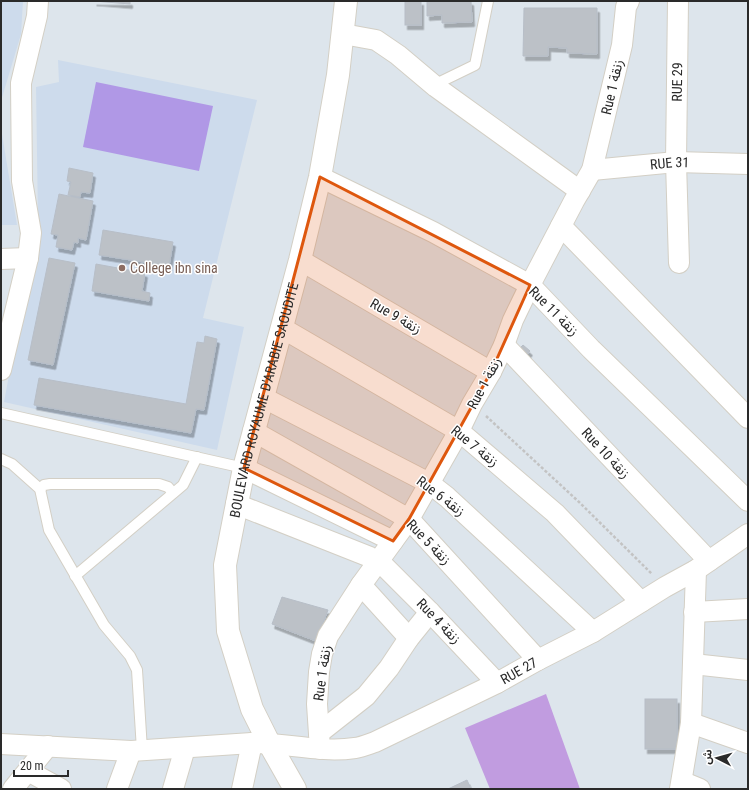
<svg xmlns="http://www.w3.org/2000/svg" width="749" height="790" font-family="'Roboto Condensed','Noto Sans Arabic',sans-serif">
<defs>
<filter id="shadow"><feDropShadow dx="2.5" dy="4.5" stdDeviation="0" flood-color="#0004"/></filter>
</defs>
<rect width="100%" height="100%" fill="#dde5ec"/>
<g fill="#cddbec">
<path d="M1 1H23L21 34 1 101Z"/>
<path d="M58 60 257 100 203 318 244 327 217 450 4 402 38 219 36 87 59 82Z"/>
<path d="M1 128 17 225H1Z"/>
</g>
<path fill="#c19ce0" d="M546 694 580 789H490L465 728Z"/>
<path fill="#b098e6" d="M96 82 213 106 199 171 83 147Z"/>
<g fill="#bcc1c7" stroke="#b7bec7" filter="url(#shadow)">
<path d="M94 1H130V4Z"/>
<rect x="405" y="1" width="16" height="24"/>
<path d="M427 1H471L472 22 442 23V15L427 16Z"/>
<path d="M524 8H597V54L567 53V48L548 47V56H523Z"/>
<path d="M69 168 93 173 90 193 81 192 80 197 68 195 71 182 67 181Z"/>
<path d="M59 194 93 201 86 240 78 238V243L74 242 72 250 56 247 58 235 51 234Z"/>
<path d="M103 230 173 242 169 266 99 255Z"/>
<path d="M49 258 75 263 53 365 28 360Z"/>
<path d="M96 264 145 273 142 291 150 293 149 301 92 291Z"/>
<path d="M205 336 217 339 204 410 196 409 191 433 34 405 39 378 186 404 197 342 204 343Z"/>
<path d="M523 345 530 351 524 358 517 351Z"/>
<path d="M282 597 328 610 316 641 272 624Z"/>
<rect x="645" y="699" width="32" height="50"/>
<path d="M467 780 471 789H448Z"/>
</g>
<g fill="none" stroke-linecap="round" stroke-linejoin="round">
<defs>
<g id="service">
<path d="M436 87 438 83 475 65 488 1"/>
<path d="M1 413 244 468"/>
<path d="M1 459 12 464 40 489 49 530 104 625 130 656 137 670 142 750"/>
<path d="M40 489 44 485 50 484H159L168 487 173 493"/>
<path d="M75 576 183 485 197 457"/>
</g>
<g id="minor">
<path d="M678 1 676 162 679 263"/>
<path d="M343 34 376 40 398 55 436 87 580 191"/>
<path id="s1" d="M592 170 676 162 748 164"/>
<path d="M320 177 433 232 530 285 591 349 748 501"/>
<path d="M561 226 748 418"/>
<path d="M1 259 28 258"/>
<path d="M300 260 491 372"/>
<path d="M282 328 459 431 555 513 641 602"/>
<path d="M504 345 709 561"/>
<path d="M1 370 28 258 31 233 22 181 21 83 37 16 38 1"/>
<path d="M262 397 429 483 447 497 593 632"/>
<path d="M253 431 409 519 538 660"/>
<path d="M244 468 393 541"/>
<path d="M236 504 370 557"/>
<path d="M379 561 430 612 497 683"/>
<path d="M361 585 409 638"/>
<path d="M694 612 748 609"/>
<path d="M693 664 748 670"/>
<path d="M691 723 748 743"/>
<path d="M319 733 366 696 389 668 409 638 430 612"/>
<path id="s2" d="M1 744 131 751 252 743C286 743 321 753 355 748 362 747 369 744 375 742L497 683 538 660 593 632 665 587 696 570 748 534"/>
<path d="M320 749 317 704 319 672 322 654 328 636 361 585 409 519 459 431 472 404 491 372 504 345 513 320 530 285 574 201 592 170 622 45 626 7 629 1"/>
<path d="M28 771 61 789"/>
<path d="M683 782 700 789"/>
<path d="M13 789 48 746"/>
<path d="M117 789 131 751"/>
<path d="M173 789 185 748"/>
<path d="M242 789 252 743"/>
<path d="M680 789 691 723 696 570"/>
</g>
<g id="secondary">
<path id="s3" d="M295 789 269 743 252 709 228 631 225 565 244 468 300 260 320 177 338 75 346 1"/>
</g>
</defs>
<use href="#service" stroke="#d3cfc5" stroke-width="12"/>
<use href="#minor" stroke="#d3cfc5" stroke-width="22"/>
<use href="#secondary" stroke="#d3cfc5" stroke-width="24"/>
<path stroke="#c3c3c3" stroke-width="2.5" stroke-dasharray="3 2" stroke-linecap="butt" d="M486 416 579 502 652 574"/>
<use href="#service" stroke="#fff" stroke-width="10"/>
<use href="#minor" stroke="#fff" stroke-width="20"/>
<use href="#secondary" stroke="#fff" stroke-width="22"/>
</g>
<path fill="#de570e" fill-opacity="0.2" stroke="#de570e" stroke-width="3" stroke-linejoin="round" d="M320 177 530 285 491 372 409 519 393 541 244 468Z"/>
<circle fill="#8d6e63" stroke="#fff" stroke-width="1.5" cx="122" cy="268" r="4"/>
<g text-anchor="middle" stroke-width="3" stroke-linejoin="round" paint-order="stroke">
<g font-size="14" fill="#2a2a2a" stroke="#fff">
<text transform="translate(677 82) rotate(-89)" y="5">RUE 29</text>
<text transform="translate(612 87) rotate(-77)" y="5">Rue 1 زنقة</text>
<text dy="5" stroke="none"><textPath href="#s1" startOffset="78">RUE 31</textPath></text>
<text transform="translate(554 311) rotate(45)" y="5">Rue 11 زنقة</text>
<text transform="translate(396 316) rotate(30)" y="5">Rue 9 زنقة</text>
<text transform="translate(484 383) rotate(-62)" y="5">Rue 1 زنقة</text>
<text dy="5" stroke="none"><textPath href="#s3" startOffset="408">BOULEVARD ROYAUME D'ARABIE SAOUDITE</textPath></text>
<text transform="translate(475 446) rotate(39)" y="5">Rue 7 زنقة</text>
<text transform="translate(606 453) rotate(47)" y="5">Rue 10 زنقة</text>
<text transform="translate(441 496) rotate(37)" y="5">Rue 6 زنقة</text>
<text transform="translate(429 542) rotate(46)" y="5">Rue 5 زنقة</text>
<text transform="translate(439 621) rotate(46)" y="5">Rue 4 زنقة</text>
<text dy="5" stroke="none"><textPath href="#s2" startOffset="536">RUE 27</textPath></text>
<text transform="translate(322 673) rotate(-82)" y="5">Rue 1 زنقة</text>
</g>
<g font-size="14" fill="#785e54" stroke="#fff" text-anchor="start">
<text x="130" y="273">College ibn sina</text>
</g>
</g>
<rect width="749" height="790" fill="none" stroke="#2a2a2a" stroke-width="4"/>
<g transform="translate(717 758) rotate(276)" stroke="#ffffff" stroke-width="3" paint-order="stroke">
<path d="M0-3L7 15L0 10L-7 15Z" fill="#2a2a2a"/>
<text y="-6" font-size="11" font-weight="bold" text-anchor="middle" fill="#2a2a2a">ش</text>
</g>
<path d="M14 770v6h54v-6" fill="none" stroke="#2a2a2a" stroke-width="2"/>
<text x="20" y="770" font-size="12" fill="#2a2a2a" stroke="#ffffff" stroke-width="3" paint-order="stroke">20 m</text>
</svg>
